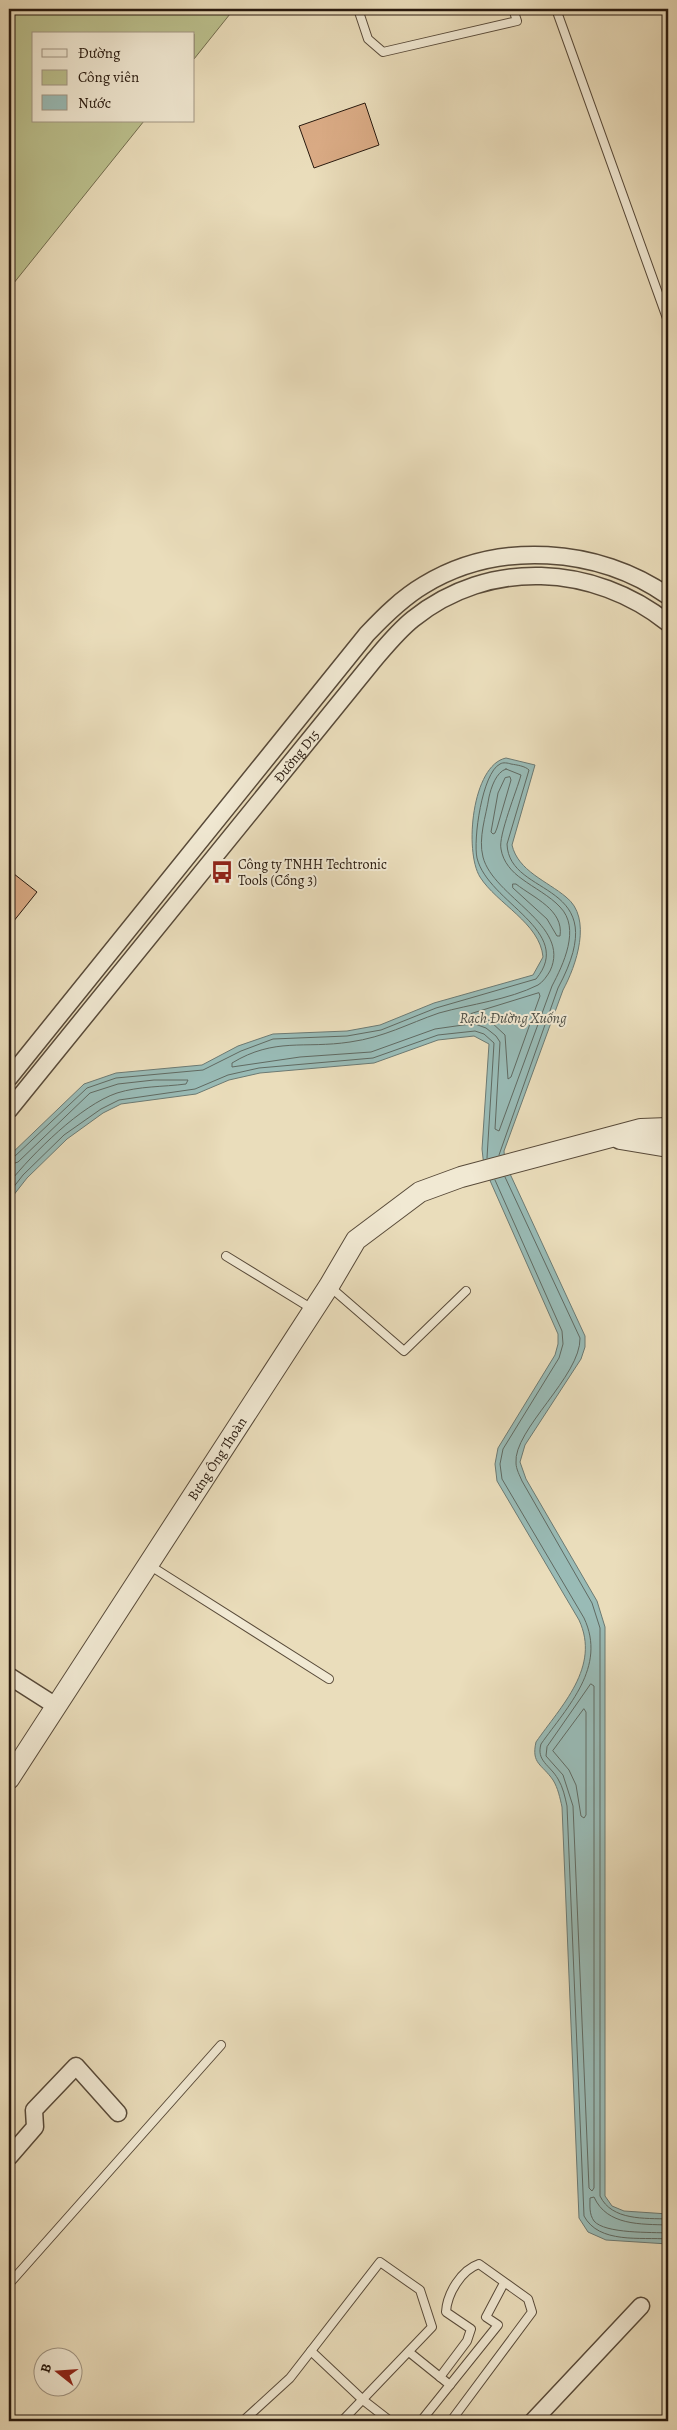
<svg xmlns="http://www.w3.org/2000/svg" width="677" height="2430" font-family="Alegreya,serif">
<rect width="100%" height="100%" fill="#eaddbb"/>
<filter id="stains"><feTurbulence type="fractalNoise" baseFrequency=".004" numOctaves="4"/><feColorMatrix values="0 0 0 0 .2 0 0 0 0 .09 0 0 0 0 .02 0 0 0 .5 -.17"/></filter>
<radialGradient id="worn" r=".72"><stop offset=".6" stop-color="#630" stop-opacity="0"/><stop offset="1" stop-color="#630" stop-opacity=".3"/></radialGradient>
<path fill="#bbc08d" stroke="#726c4e" d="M9 9H234L194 59V34H34V121H144L9 289Z"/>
<path fill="#99bbb6" stroke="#6c7a73" d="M506 758 535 765 512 845C518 871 547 881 566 897 593 918 576 966 563 990L504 1151 505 1163 585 1336V1347L581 1359 525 1445 520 1462 526 1479 597 1601 605 1627V2196L612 2206 624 2211 668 2214V2244L606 2240 588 2232 579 2218 562 1807C560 1798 558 1788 553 1780 542 1764 531 1764 536 1742 561 1706 601 1667 579 1620L497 1481 495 1464 498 1448 555 1355 558 1344V1334L484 1167 482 1149 489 1044 474 1036 438 1040 374 1063 260 1073 229 1080 196 1094 121 1104 103 1113 67 1139 27 1178 9 1201V1156L84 1084 116 1073 202 1065 238 1046 273 1034 347 1031 380 1025 434 1003 533 975 543 957C540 923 497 904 480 877 464 851 472 765 506 758Z"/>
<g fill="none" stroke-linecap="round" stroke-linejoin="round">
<g stroke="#606a62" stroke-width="1">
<path d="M506 769 521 775C517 790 498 836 501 849 503 862 512 872 522 879 534 888 550 896 560 907 581 928 563 965 552 986L499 1131 495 1129 500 1042 496 1036 486 1028 475 1024 463 1025 435 1029 371 1052 300 1057 232 1067V1063C275 1037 304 1049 350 1042 385 1037 407 1024 439 1013 471 1004 508 1000 538 985 543 982 547 976 550 971 572 925 493 897 483 857 478 838 486 816 489 797 491 788 496 772 506 769Z"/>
<path d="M510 777 511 780 497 828 495 833 493 834 491 832 498 793 505 778Z"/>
<path d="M513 884H516C534 898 564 910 560 936H557L547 919 513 888Z"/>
<path d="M539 993 540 996 511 1077 508 1079 505 1035 490 1021 472 1017 471 1014Z"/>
<path d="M9 1159 14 1157 87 1088 116 1078 203 1070 241 1051 273 1039 347 1036 381 1030 436 1008 536 979C576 931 488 903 477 858 473 840 482 773 500 764 503 762 508 763 511 764 517 765 525 766 529 770L507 844C509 900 617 878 558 988L499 1155"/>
<path d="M9 1165 18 1162 90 1093 118 1084 154 1080H188L186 1084C163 1087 139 1086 117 1093 81 1105 33 1153 9 1183"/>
<path d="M505 1177 580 1338C581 1376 513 1430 516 1463 516 1469 520 1476 522 1481L592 1603 600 1628V2196C612 2221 645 2218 668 2219"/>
<path d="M495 1180 562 1331 563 1344 559 1358 503 1449 500 1464 502 1479 584 1618C607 1667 568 1706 541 1744 536 1761 550 1765 558 1779 563 1787 565 1797 567 1806L584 2216C599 2244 640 2237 668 2239"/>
<path d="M9 1193 23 1175 64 1135 101 1109 119 1100 195 1089 228 1075 259 1068 373 1058 438 1035 475 1031 484 1034 494 1043 487 1158"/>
<path d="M591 1684 594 1686V2188L592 2191 589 2188 573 1806 563 1775 546 1756 547 1747Z"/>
<path d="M584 1709 586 1712V1815L584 1818 581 1816 576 1785 569 1770 553 1751Z"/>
<path d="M668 2225C641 2224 607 2226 594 2197L590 2198C590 2206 589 2214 594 2221 605 2234 652 2232 668 2233"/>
</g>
</g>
<g fill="#daab85" stroke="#28190e">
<path d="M365 103 379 145 314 168 299 126Z"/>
<path d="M9 870 37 892 9 927Z"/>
</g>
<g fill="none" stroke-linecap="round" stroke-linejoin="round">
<defs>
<g id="service">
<path d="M358 9 368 39 383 52 517 21 513 9"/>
<path d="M556 9 668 321"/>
<path d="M226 1256 314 1310"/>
<path d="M329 1286 404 1351 466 1291"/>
<path d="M149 1565 329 1679"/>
<path d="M9 2284 221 2045"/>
<path d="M311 2351 363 2400 390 2421"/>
<path d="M409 2352 450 2385"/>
<path d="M440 2377 467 2341 471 2329 446 2312C447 2294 461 2270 479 2264L528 2299 532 2312 451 2421"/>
<path d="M243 2421 290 2378 380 2262 420 2290 432 2327 342 2421"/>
<path d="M421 2421 498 2325 486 2317 504 2283"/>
</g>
<g id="minor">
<path d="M9 1078 367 634C384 616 402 598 424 585 498 540 598 547 668 596"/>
<path id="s1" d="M9 1110 374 660C386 646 398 631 413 619 489 558 594 564 668 623"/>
<path d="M9 1676 56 1706"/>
<path d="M9 2157 35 2127 34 2110 76 2066 118 2113"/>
<path d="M533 2421 641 2306"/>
</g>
<g id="tertiary">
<path d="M620 1139 668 1147"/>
<path id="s2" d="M9 1779 329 1286 356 1240 420 1192 461 1177 641 1129 668 1128"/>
</g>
</defs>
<use href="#service" stroke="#584a39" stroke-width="10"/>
<use href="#minor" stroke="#584a39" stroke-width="19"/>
<use href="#tertiary" stroke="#584a39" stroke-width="22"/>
<use href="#service" stroke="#f1e9d3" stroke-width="8"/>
<use href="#minor" stroke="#f1e9d3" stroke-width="16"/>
<use href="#tertiary" stroke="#f1e9d3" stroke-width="20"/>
</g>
<defs>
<symbol id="bus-bare" viewBox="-9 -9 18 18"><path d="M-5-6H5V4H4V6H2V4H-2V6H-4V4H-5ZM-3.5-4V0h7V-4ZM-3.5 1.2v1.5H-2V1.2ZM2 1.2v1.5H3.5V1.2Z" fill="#8f2418" stroke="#f1e9d3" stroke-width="2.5" paint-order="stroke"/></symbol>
</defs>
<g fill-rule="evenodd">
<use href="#bus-bare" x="206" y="856" width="32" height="32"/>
</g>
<g text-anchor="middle" stroke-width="4" stroke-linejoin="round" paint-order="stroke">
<g font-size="14" fill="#28190e" stroke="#f1e9d3">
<text dy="5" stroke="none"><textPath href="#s1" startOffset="456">Đường D15</textPath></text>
<text dy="5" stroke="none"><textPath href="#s2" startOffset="382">Bưng Ông Thoàn</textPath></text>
</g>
<g font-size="14" fill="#28190e" stroke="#f1e9d3" text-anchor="start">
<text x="238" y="869">Công ty TNHH Techtronic<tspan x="238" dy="16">Tools (Cổng 3)</tspan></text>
</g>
<g font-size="15" font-style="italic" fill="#505249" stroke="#f1e9d3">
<text x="513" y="1023">Rạch Đường Xuống</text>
</g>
</g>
<rect width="677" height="2430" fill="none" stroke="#eaddbb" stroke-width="30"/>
<rect x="10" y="10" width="657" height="2410" fill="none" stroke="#28190e" stroke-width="2.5"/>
<rect x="15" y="15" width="647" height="2400" fill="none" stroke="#28190e"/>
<rect x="32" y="32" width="162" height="90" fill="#f1e9d3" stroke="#a19684"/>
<rect x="42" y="49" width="25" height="8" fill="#f1e9d3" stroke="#a19684"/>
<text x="78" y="58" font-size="15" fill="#28190e">Đường</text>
<rect x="42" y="70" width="25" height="15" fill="#bbc08d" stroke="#a19684"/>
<text x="78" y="82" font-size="15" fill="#28190e">Công viên</text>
<rect x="42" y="95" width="25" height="15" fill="#99bbb6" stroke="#a19684"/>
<text x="78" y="108" font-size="15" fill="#28190e">Nước</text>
<g transform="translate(58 2372) rotate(287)"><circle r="24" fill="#f1e9d3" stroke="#a19684"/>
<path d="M0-4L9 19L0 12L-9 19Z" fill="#8f2418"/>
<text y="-8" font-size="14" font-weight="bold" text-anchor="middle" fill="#28190e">B</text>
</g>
<rect width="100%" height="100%" filter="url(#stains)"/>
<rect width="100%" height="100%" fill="url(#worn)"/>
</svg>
